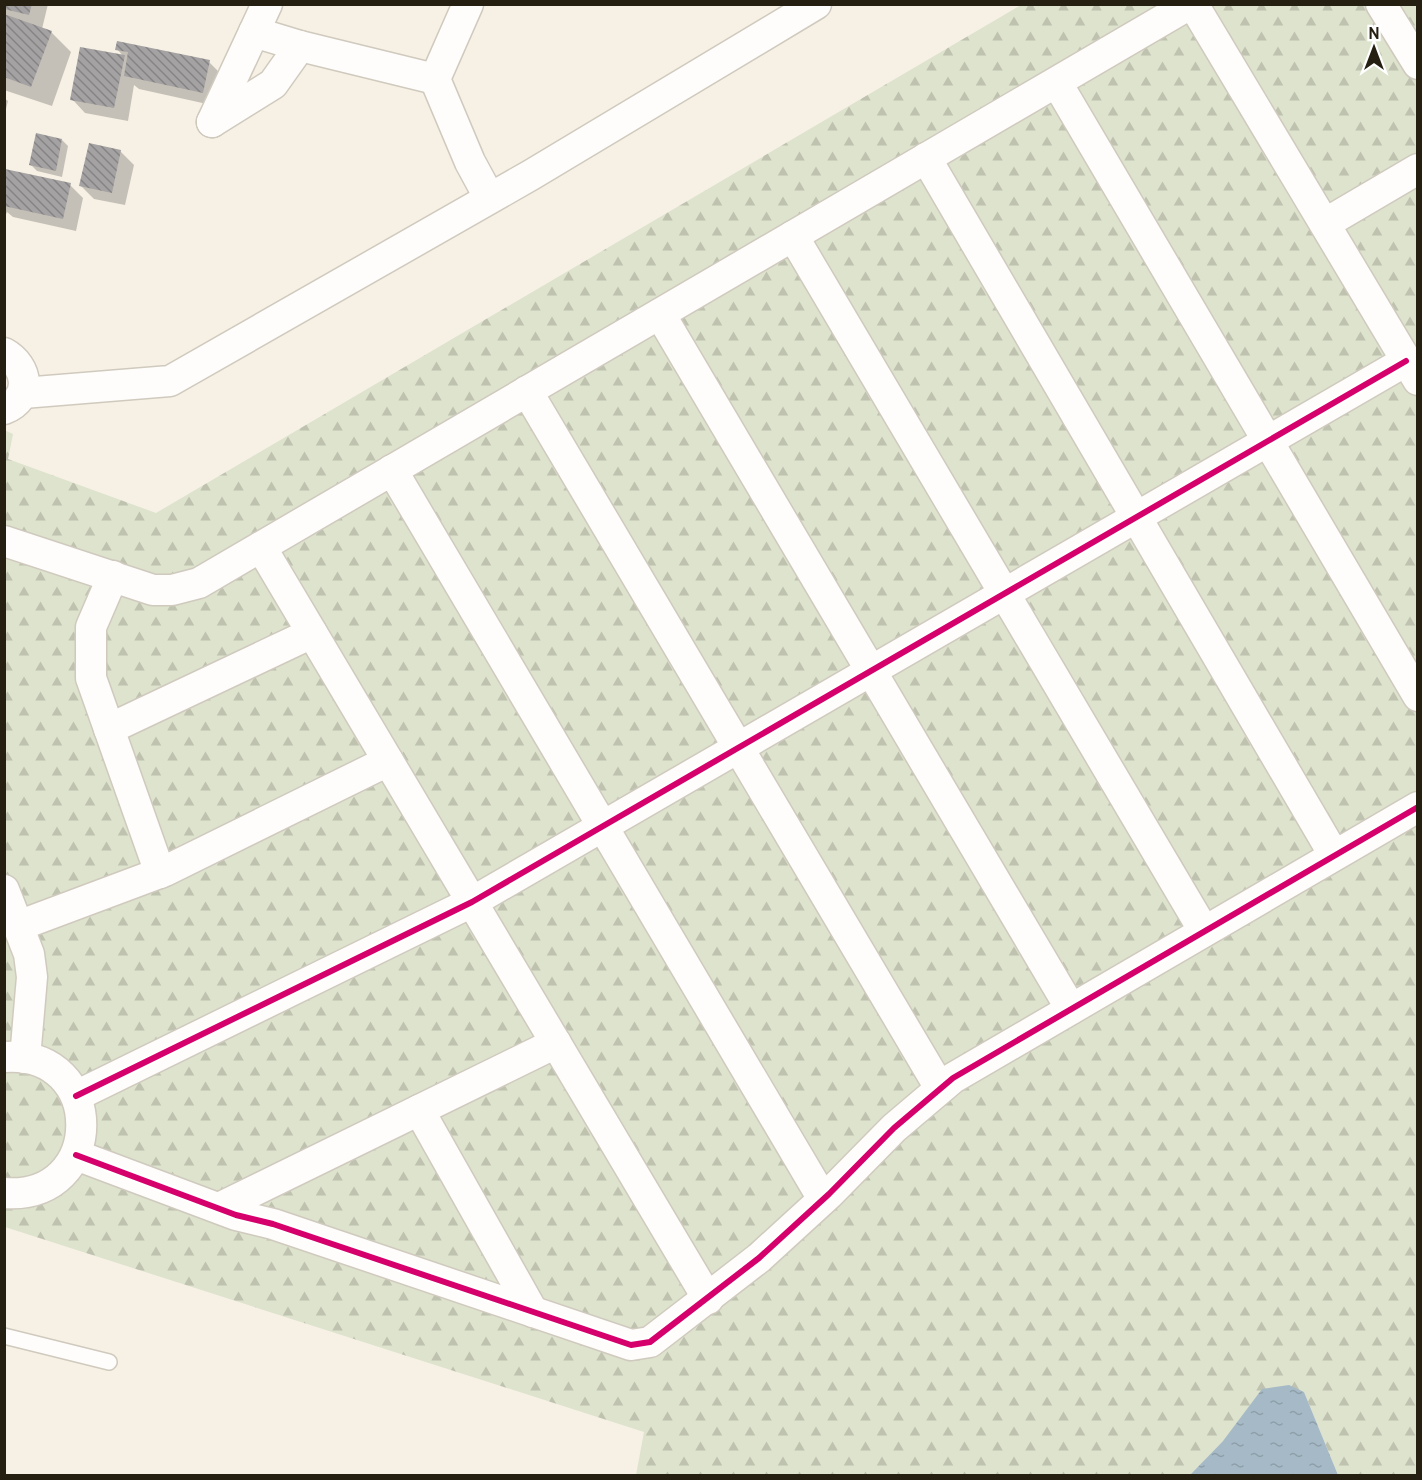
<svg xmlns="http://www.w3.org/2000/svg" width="1422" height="1480" font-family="Overpass,sans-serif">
<defs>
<pattern id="forest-firs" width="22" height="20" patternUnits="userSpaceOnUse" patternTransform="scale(1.5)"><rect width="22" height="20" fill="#dde3cd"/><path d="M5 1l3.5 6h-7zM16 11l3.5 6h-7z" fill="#bec2af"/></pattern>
<pattern id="water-ripples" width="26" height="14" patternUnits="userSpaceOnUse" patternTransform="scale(1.5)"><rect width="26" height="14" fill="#a5bac6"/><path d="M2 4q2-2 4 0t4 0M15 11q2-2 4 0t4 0" fill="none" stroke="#8e9fa9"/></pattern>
<pattern id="building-back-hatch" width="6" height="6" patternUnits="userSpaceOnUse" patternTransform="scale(1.5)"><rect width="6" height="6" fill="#a4a2a2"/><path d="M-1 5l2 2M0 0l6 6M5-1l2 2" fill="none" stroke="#858383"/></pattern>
</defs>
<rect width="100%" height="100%" fill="#f7f1e5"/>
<path fill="url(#forest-firs)" d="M1021 5H1417V1475H1338L1304 1392 1223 1441 1190 1475H636L644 1432 5 1227 4 430 13 434 8 459 156 513Z"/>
<path fill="url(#water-ripples)" d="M1289 1385 1304 1392 1338 1475H1190L1223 1441 1262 1389Z"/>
<g fill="#0003">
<path d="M4 4H48L42 29 51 32 71 52 52 106 4 90Z"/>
<path d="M117 49 209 62 222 75 216 106 139 89 134 85 128 121 85 113 72 99 124 57Z"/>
<path d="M4 98 8 101 4 117Z"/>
<path d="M62 140 68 146 62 177 37 171 31 165Z"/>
<path d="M120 151 134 165 125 205 94 199 81 186Z"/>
<path d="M4 173 70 185 83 198 76 231 13 217 7 212 4 219Z"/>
</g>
<g fill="url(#building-back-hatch)">
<path d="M4 4H32L29 15 4 9Z"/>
<path d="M4 14 52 31 31 87 4 77Z"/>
<path d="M117 41 210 60 203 93 124 76 128 52 115 50Z"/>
<path d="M80 47 125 55 114 108 70 100Z"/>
<path d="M36 133 62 139 56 171 29 165Z"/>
<path d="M89 143 121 150 112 193 79 186Z"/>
<path d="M5 169 71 183 63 219 4 206Z"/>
</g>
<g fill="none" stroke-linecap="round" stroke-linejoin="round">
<defs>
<path id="lane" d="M4 1336 109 1362"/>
<g id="street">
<path d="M468 4 435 79 470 162 489 197"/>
<path d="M1193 4 1418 380"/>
<path d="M1381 4 1418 64"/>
<path d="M254 32 300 46 435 79"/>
<path d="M1057 83 1418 696"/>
<path d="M212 122 267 4"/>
<path d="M212 122 273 84 300 46"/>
<path d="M926 158 1334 855"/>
<path d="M1326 223 1418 169"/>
<path d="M793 236 1204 931"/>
<path d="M660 314 1071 1009"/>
<path d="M4 353C28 366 33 398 4 409"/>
<path d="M527 391 940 1088"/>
<path d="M23 393 170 381 531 175 816 4"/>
<path d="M392 470 823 1199"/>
<path d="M4 541 153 590H172L199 583 1190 4"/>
<path d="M261 547 708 1299"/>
<path d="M113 576 91 627V678L160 873"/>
<path d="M109 729 312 633"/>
<path d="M4 890 29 954 32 977 25 1058"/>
<path d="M18 926 165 871 388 761"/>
<path d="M4 1057C107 1049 107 1201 4 1193"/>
<path d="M76 1096 472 902 1406 361"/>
<path d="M419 1110 533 1312"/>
<path d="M76 1155 236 1215 273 1224 631 1345 650 1342 759 1258 829 1194 894 1128 953 1078 1418 807"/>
<path d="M219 1208 556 1043"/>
</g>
</defs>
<use href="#lane" stroke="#d0cabe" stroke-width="18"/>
<use href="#street" stroke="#d0cabe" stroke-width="33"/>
<use href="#lane" stroke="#fefdfb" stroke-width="15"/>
<use href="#street" stroke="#fefdfb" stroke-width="30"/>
<defs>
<g id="cycleway">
<path d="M76 1096 472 902 1406 361"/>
<path d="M76 1155 236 1215 273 1224 631 1345 650 1342 759 1258 829 1194 894 1128 953 1078 1418 807"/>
</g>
</defs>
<use href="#cycleway" stroke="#fff" stroke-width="10"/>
<use href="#cycleway" stroke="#d6006c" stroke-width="6"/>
</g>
<rect width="1422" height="1480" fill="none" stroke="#251f12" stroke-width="12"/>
<g transform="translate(1374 48)" stroke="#ffffff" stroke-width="4.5" paint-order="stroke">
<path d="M0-4.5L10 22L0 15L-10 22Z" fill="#251f12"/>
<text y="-9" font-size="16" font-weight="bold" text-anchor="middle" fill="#251f12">N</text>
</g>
</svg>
